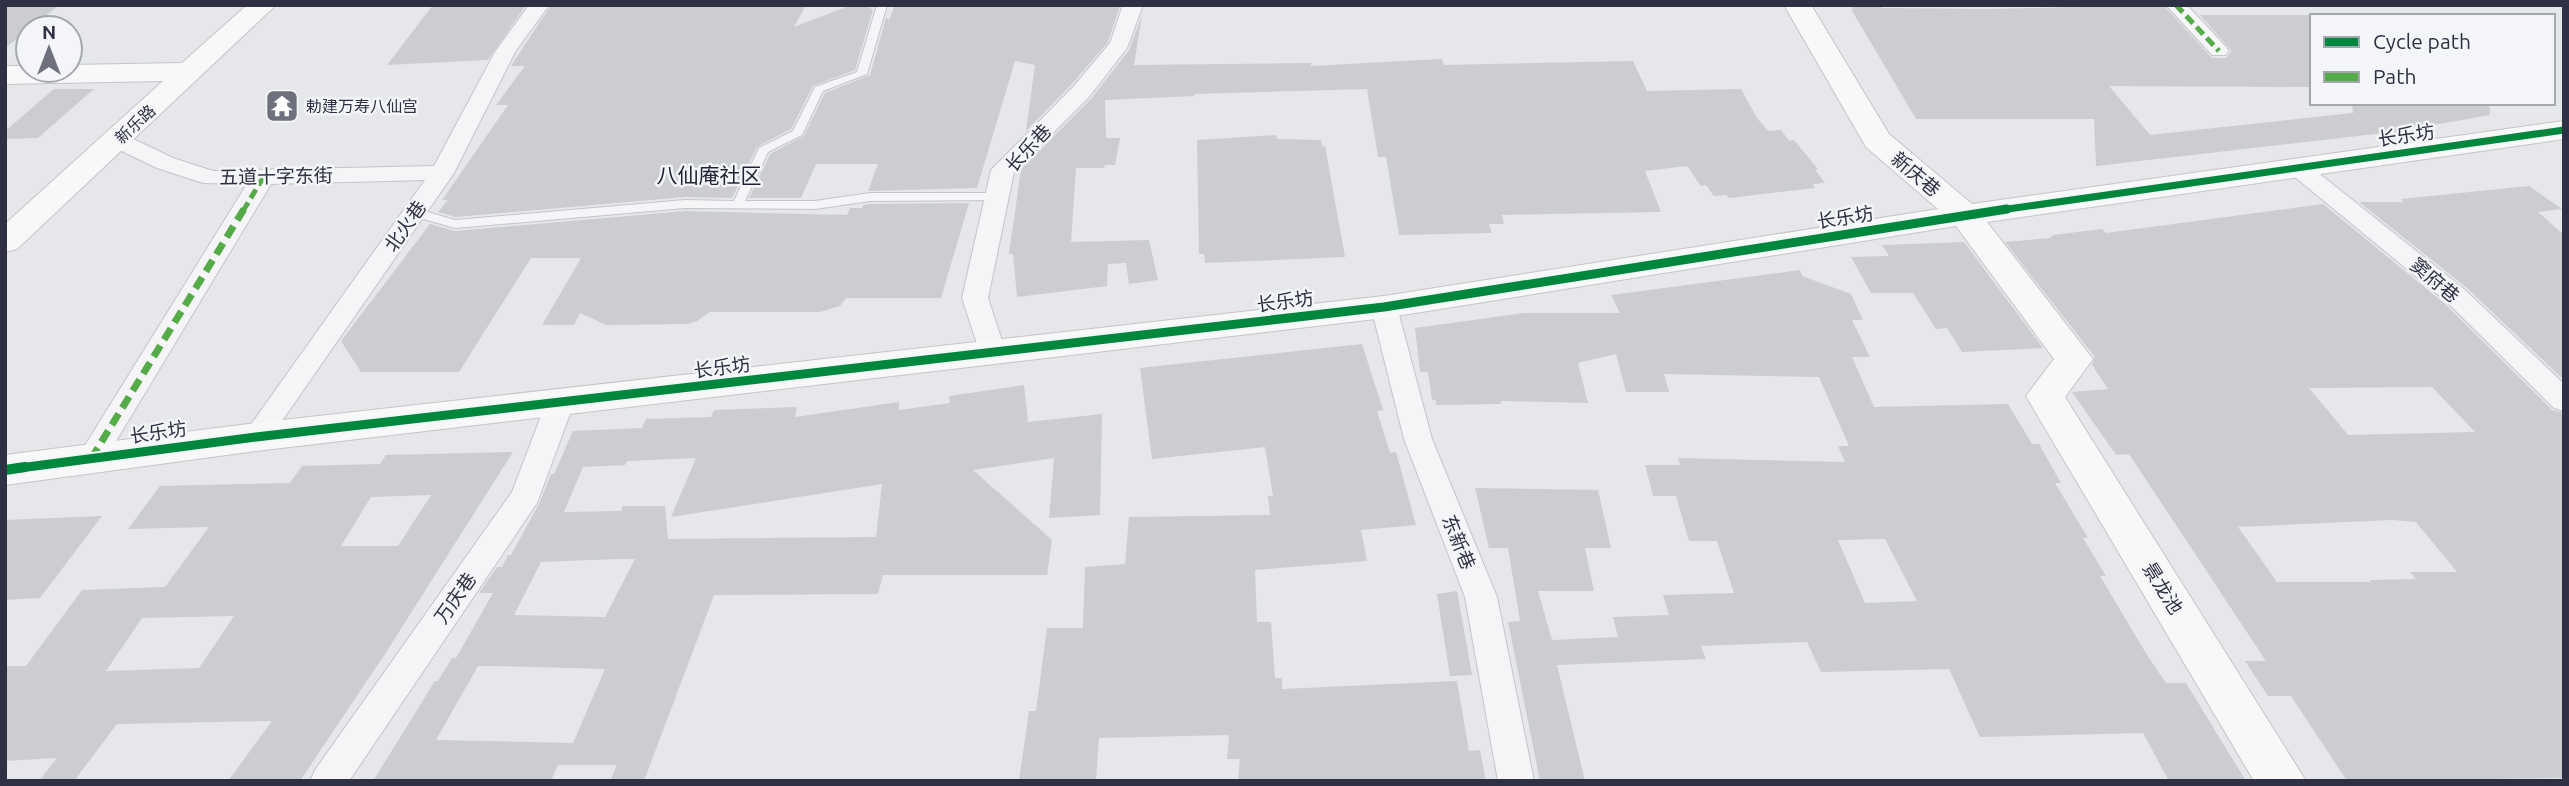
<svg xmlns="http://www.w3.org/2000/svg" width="2569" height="786" font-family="Ubuntu,'Noto Sans SC',sans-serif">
<rect width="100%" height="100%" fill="#e5e7ea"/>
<g fill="#cbcdd1" fill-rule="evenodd">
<path d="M51 5 49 7H57L5 48V6Z"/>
<path d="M433 5H526L488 60 387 65Z"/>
<path d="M551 5H806L794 27 851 5H865L873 10 855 70 813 86 791 129 757 147 732 198 685 197 455 217 438 212 448 200H442L508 105H496L525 66H511Z"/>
<path d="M895 5H1120L1108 42 1071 85 1026 131 1035 65 1015 61 977 188 868 191 878 164H816L801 198H749L770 154 804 136 825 93 870 75 886 18 889 20Z"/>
<path d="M1851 5H1880L1882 8 1988 9 2163 5 2212 58H2226L2232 51 2200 15H2312V87L2109 86 2150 135 2353 113 2352 103H2489L2490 115 2401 131 2096 166 2094 119H1916L1851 9H1853Z"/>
<path d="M1142 15 1134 65 1311 63V66L1442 59 1444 65 1633 61 1647 91 1741 89 1757 118 1768 131 1781 130 1789 141 1794 140 1818 169 1815 170 1825 183 1813 184 1815 188 1729 198 1726 195 1714 196 1706 185 1701 186 1687 166 1645 171 1661 212 1502 215 1504 224H1489L1492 233 1399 235 1386 157H1378L1367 89 1195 94 1194 96 1105 100 1106 138H1120L1115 165H1105L1104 168H1076L1071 242 1149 240 1158 280 1129 284 1126 263 1108 264 1107 286 1017 297 1013 254H1009L1021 169 1091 99 1129 50Z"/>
<path d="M54 89H94L38 138 5 139V131Z"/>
<path d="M1276 135 1277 139 1321 140 1322 147 1325 146 1345 257 1205 263 1204 254H1199L1197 140Z"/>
<path d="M2529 186 2562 209 2538 212 2564 235V380L2467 288 2359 202H2404L2401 199Z"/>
<path d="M969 203 941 298H846L840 306 820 312H710L697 321 687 324 606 325 580 313 574 325H542L581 258H531L459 372H361L341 341 430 224 455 231 685 211 847 215 850 208H862L863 205 870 204Z"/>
<path d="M2323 204 2445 304 2552 410 2564 413V778L2347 781 2291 696H2268L2245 661H2266L2129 454 2116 455 2072 392 2108 389 2092 365 2095 357 2005 242 2050 238 2053 235 2102 229 2106 233ZM2432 387 2475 432 2348 435 2309 388ZM2392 520 2416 522 2457 572H2410L2416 579 2369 580 2371 582H2277L2238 527Z"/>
<path d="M1964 242 2043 348 1962 352 1947 328 1936 329 1913 293H1871L1851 257 1889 256 1882 245Z"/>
<path d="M1800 270 1802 276 1851 294 1863 320H1852L1870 357H1852L1874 407 2008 404 2032 444H2039L2061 483H2055L2088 538H2083L2106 576H2100L2147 655 2166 683H2186L2246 781H2169L2143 733 1980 737 1949 669 1821 672 1807 642 1701 646 1706 659 1557 665 1585 781H1540L1508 622 1520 621 1508 548H1489L1475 488 1598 490 1611 548H1585L1594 591H1538L1552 640 1618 637 1613 617 1669 615 1663 595 1734 593 1717 541H1689L1676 496H1653L1645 465H1680L1678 458 1845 462 1838 446H1849L1819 377 1664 374 1669 392H1626L1616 354 1578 363 1588 403 1501 401V404L1436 405V400H1432L1428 372H1420L1415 328 1524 313H1620L1611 295ZM1885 539 1917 601 1865 603 1838 540Z"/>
<path d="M1362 344 1383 410 1377 411 1390 453 1396 452 1416 525 1361 530 1367 561 1255 570 1257 622H1271L1275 678H1282V689L1457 681 1469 751 1480 750 1486 781H1238L1240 759H1227L1229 735 1099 738 1096 781H1019L1029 711H1036L1047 628H1083L1085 567 1125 564 1129 517 1270 515 1268 496H1273L1265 447 1152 459 1140 368Z"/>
<path d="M1024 385 1028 422 1102 414 1100 515 1049 518 1054 458 973 470 1052 540 1047 575H883L878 594 714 595 644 781H610L617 765H558L551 781H373L435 681H438L452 658H456L493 593H479L497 567H502L508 555H511L539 504 551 474H554L573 431 642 428 646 419 711 417 714 410 797 407 795 417 899 402V410L950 403 949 396ZM696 458 671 517 882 484 876 537 668 539 665 506H623L621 511 564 512 583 467 625 465 627 461ZM617 559H635L605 617 514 615 541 562ZM478 666H496L605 669 573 743 436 740Z"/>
<path d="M513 452 385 654 300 781H228L272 721 117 724 74 781H39L57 758 5 761V666H26L82 590 165 587 209 527 128 529 160 486 290 483 302 466 380 464 386 455ZM431 495 398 546H341L371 497ZM234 616 199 668 106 671 142 618Z"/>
<path d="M102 516 40 598 5 600V520Z"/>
<path d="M1457 591 1472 675 1450 676 1437 594Z"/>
</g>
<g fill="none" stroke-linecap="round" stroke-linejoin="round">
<defs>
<path id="lane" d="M877 5H887L867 74 823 91 802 135 768 152 745 201H815L870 193H997L1003 197 1001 200 870 201 815 209 685 208 455 228 410 215 408 212 414 208 455 220 685 200 734 201 759 148 793 131 815 87 857 72Z"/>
<g id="street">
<path d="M529 5H549L515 52 454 173 266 444 256 447 246 444 242 437 425 180 271 184 101 466 91 470 81 466 76 459 81 452 247 184 203 183 157 168 109 145 106 140 109 135H125L173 158 213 171 434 166 495 52Z"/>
<path d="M1123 5H1143L1127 48 1089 97 1014 172 988 298 1006 353 1002 359 992 362 982 359 962 298 991 170 1073 87 1110 43Z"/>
<path d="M2166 5H2187L2226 47 2229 51 2226 55H2212Z"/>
<path d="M2298 161 2306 163 2465 290 2564 384V411L2554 408 2447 302 2290 173 2286 168 2290 163Z"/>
<path d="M1384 299 1393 301 1397 307 1432 439 1497 597 1534 781H1498L1465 597 1404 439 1371 307 1375 301Z"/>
<path d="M560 393 570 396 574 403 537 503 349 781H310L315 770 512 492 546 403 550 396Z"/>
</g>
<g id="secondary">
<path d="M247 5H276L17 249 5 252V224L163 81 5 84V66H28V70H70V65L182 63Z"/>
<path d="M1784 5H1811L1889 134 1972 204 2564 121V139L1987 222 2093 359 2065 397 2306 781H2254L2026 396 2054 359 1956 226 1384 318 256 451 5 485V455L256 423 1384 296 1938 209 1866 147Z"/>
</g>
</defs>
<use href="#lane" stroke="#c3c5c8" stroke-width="2"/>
<use href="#street" stroke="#c3c5c8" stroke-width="2"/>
<use href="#secondary" stroke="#c3c5c8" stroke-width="2"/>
<use href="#lane" fill="#f5f5f7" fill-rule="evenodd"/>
<use href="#street" fill="#f5f5f7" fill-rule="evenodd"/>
<use href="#secondary" fill="#f8f8f8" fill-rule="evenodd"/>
<g stroke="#54ab47" stroke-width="5" stroke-dasharray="10 5" stroke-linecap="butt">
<path d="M2176 5 2219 51"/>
<path d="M243 211 264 176"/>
</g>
<path stroke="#54ab47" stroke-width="7" stroke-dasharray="13 7" stroke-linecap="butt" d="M91 459 244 209"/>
<defs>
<path id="cycleway-far2" d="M1994 211 2564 130"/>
<path id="cycleway-far1" d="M12 469 256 437 1384 307 2007 209"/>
<path id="cycleway" d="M5 470 25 467"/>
</defs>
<use href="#cycleway-far2" stroke="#f4f5f8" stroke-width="10"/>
<use href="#cycleway-far1" stroke="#f4f5f8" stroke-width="13"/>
<use href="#cycleway" stroke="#f4f5f8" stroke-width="15"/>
<use href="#cycleway-far2" stroke="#00873e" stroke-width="7"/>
<use href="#cycleway-far1" stroke="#00873e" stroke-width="9"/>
<use href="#cycleway" stroke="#00873e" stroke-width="10"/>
</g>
<defs>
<symbol id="temple-square" viewBox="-11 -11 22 22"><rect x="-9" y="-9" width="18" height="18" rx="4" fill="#6d717d" stroke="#f4f5f8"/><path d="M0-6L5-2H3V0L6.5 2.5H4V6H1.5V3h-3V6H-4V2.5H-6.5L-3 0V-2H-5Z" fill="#fff"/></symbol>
</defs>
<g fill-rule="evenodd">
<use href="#temple-square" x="263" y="87" width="38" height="38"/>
</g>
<g text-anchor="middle" stroke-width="5" stroke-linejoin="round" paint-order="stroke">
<g font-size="16" fill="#2d3143" stroke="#f4f5f8" text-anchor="start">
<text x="306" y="112">勅建万寿八仙宫</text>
</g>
<g font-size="16" fill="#2d3143" stroke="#f4f5f8">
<text transform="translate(135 124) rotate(-43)" y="6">新乐路</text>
</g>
<g font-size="19" fill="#2d3143" stroke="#f4f5f8">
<text transform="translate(2406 135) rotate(-8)" y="7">长乐坊</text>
<text transform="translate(1028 148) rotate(-47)" y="7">长乐巷</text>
<text transform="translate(1916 174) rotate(40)" y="7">新庆巷</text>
<text transform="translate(276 176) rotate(-1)" y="7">五道十字东街</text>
<text transform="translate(1845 217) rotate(-9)" y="7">长乐坊</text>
<text transform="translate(405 226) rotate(-55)" y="7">北火巷</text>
<text transform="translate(2435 280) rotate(40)" y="7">窦府巷</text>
<text transform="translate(1285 301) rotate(-7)" y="7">长乐坊</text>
<text transform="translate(722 367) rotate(-7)" y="7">长乐坊</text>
<text transform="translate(158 432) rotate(-8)" y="7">长乐坊</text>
<text transform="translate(1459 542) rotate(68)" y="7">东新巷</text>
<text transform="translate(2163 588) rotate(58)" y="7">景龙池</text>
<text transform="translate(455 598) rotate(-55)" y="7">万庆巷</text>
</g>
<g font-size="21" fill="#1f2234" stroke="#f4f5f8">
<text x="709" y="183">八仙庵社区</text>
</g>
</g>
<rect width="2569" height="786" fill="none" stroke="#2d3143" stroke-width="14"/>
<rect x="2310" y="14" width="245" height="91" fill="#f4f5f8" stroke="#a4a7b0" stroke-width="2"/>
<rect x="2324" y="37" width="35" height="10" fill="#00873e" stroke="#a4a7b0" stroke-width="2"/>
<text x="2373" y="49" font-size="21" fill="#2d3143">Cycle path</text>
<rect x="2324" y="72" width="35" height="10" fill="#54ab47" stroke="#a4a7b0" stroke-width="2"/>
<text x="2373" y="84" font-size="21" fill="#2d3143">Path</text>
<g transform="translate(49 49)"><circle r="33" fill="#f4f5f8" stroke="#a4a7b0" stroke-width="2"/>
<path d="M0-5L12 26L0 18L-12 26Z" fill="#6d717d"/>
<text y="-10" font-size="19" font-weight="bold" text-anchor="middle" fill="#2d3143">N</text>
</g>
</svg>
